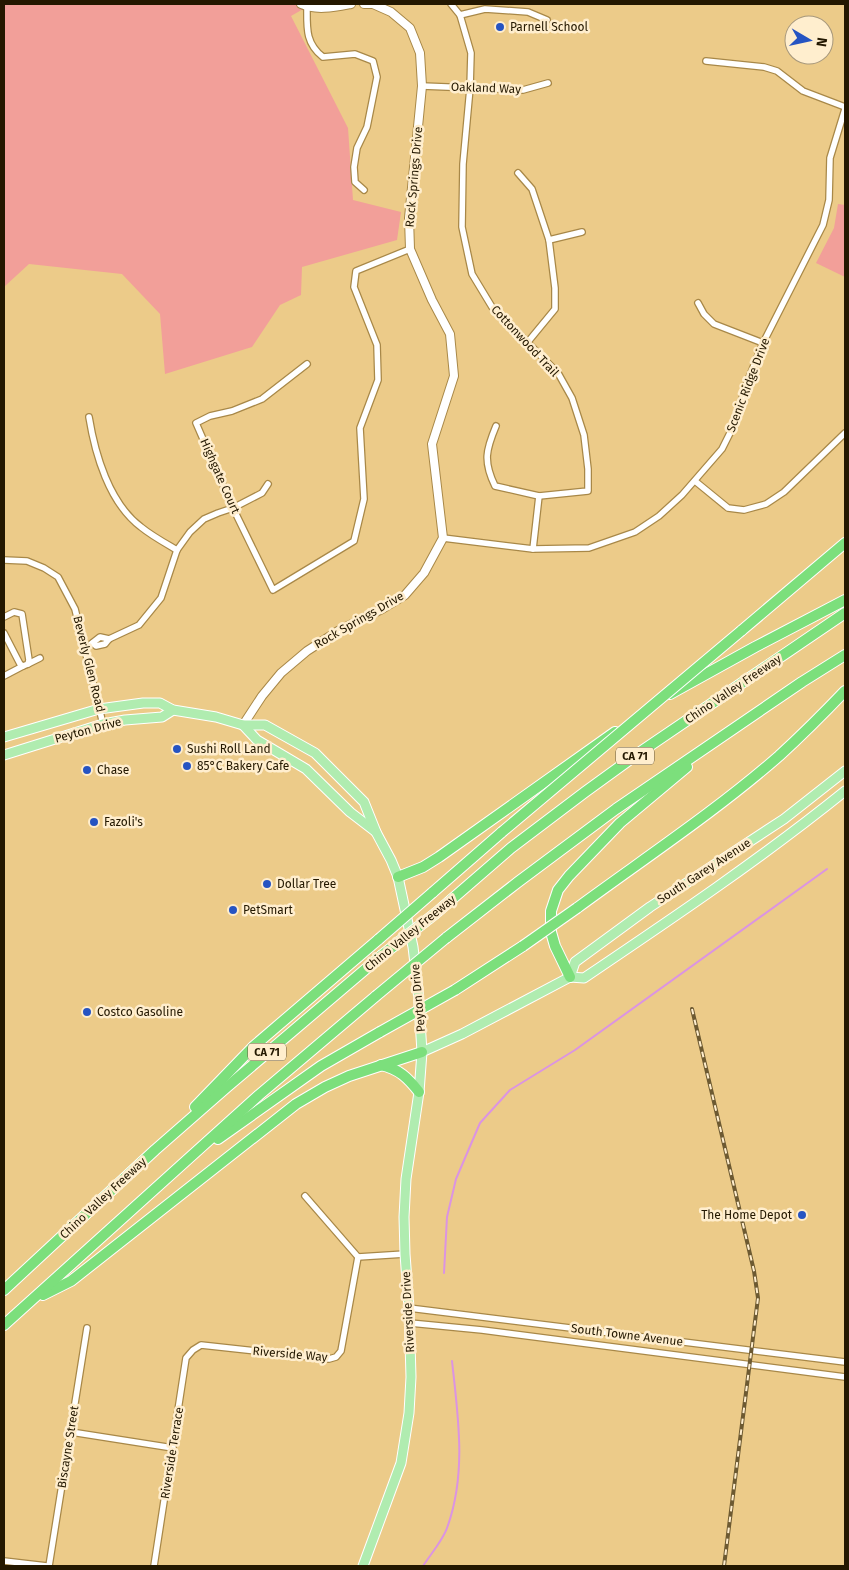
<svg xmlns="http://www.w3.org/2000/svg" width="849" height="1570" font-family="'Fira Sans',sans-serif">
<rect width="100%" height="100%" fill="#eccb89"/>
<g fill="#f29f99">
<path d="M4 4H312L291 16 348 128 353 200 401 212 397 240 302 267 301 295 280 305 252 347 165 374 160 314 122 274 29 264 4 287Z"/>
<path d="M838 204 845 205V277L816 263 834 228Z"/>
</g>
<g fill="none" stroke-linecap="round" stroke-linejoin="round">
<g stroke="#db94e2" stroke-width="2">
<path d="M444 1273 447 1217 456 1179 480 1123 510 1090 575 1050 827 869"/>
<path d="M423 1566C430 1555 443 1540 447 1528 467 1474 458 1416 452 1361"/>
</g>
<defs>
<g id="street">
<path d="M451 4 460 15 471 53 470 88 463 164 462 227 472 274 492 307 558 373 572 398 584 435 588 469V491L539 496 495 486C483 461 486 450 496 426"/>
<path d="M307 6C307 27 305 43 323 57L355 54 373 61 377 77 367 127 357 148 354 167 355 182 364 190"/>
<path d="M460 15 485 9 528 12 547 20"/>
<path d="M706 61 764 67 777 71 803 91 845 107"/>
<path d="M422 86 523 90 548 83"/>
<path d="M518 173 532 189 549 240 555 288V309L527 343"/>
<path d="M549 240 582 232"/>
<path d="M698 303 704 314 714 324 763 343"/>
<path d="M307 364 262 399 232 411 210 416 196 423 233 508 273 590 354 541 364 499 360 428 378 380 377 345 354 287 356 271 410 249"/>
<path d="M89 417C95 454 109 503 141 527 152 536 165 543 177 550"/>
<path d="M695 481 728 508 744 510 766 504 784 492 845 433"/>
<path d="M443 538 533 549 589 548 635 532 659 516 682 495 722 449 734 425 746 385 763 343 823 225 829 200 830 158 845 109"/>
<path d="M533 549 539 496"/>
<path d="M4 560 27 561 44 568 58 577 75 609 103 724"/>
<path d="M4 617 14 612 22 614 29 660 28 664 23 666 20 664 4 633"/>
<path d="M93 643 96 646 105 644 109 639 139 625 161 598 177 550 190 532 204 519 218 513 233 508 262 493 268 484"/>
<path d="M91 644 100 637 109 639"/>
<path d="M28 664 40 658"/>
<path d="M4 676 23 666"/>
<path d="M305 1196 358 1257"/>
<path d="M358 1257 405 1254"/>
<path d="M409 1308 845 1362"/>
<path d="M410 1323 482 1330 845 1377"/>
<path d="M71 1432 173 1448"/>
<path d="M4 1561 47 1566"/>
<path d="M49 1566 87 1328"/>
<path d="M154 1566 186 1358 193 1350 201 1345 329 1359 336 1357 341 1351 358 1257"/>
</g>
<g id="secondary">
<path d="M301 4C316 11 335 7 351 4"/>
<path d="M243 725 262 696 281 673 307 651 338 631 382 609 405 595 424 573 443 538 432 444 454 376 450 334 432 300 410 249 409 218 422 86 420 53 410 28 391 12 373 4H364"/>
</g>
<g id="primary">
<path d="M243 725 257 740 306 769 350 812 376 832"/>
<path d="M4 737 99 709 143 703H160L173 710 216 717 243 725H265L315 753 364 802 376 832 391 860 398 877 413 947 418 989 422 1052 419 1092 406 1179 404 1217 405 1254 409 1308 411 1377 409 1413 401 1463 363 1566"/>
<path d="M4 755 103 724 125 720 162 717 173 710"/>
<path d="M570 977 575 962 650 907 784 819 845 771"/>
<path d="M422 1052 462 1034 570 977 584 978C673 918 762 858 845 791"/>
</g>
<g id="highway">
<path d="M741 631 845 543"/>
<path d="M670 694 755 647 845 600"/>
<path d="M398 877 423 867 439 857 615 732"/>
<path d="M432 893 502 832"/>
<path d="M577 908C645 858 716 811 779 756 802 735 824 713 845 691"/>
<path d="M436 913 511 848 585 792 636 755 845 613"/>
<path d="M446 938 518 882 616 809 802 682 845 655"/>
<path d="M570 977 555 946 551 932V911L558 890 569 876 620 823 687 767"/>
<path d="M455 990 523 946"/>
<path d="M381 1065C399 1069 408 1078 419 1092"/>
<path d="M195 1107 254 1046 379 939"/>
<path d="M218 1139 321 1066 380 1032"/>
<path d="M4 1290 155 1150 227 1087 381 956"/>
<path d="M43 1295 71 1281 296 1104 325 1087 349 1076 422 1052"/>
<path d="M4 1325 259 1095 376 996"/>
</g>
</defs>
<use href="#street" stroke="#a88848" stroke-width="8"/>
<use href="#secondary" stroke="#a88848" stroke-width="10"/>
<use href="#primary" stroke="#fff" stroke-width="11"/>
<use href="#highway" stroke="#fff" stroke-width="12"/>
<use href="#street" stroke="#fff" stroke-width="5.5"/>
<use href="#secondary" stroke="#fff" stroke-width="8"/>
<use href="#primary" stroke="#b0ecb0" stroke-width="9"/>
<use href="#highway" stroke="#7cdf7c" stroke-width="10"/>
<defs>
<path id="rail" d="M692 1009 754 1271 758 1298 724 1566"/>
</defs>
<use href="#rail" stroke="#6d5a32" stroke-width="4"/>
<use href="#rail" stroke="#ffeece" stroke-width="2" stroke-dasharray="5.5" stroke-linecap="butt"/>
<defs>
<g id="highway-bridge">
<path d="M502 832 741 631"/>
<path d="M379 939 432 893"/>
<path d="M523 946 577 908"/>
<path d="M381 956 436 913"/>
<path d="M376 996 446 938"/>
<path d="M380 1032 455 990"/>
</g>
</defs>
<use href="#highway-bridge" stroke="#fff" stroke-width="12" stroke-linecap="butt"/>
<use href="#highway-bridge" stroke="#7cdf7c" stroke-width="10"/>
</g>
<g fill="#2654c2" stroke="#ffeece" stroke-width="2">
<circle cx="500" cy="27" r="5"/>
<circle cx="177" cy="749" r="5"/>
<circle cx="187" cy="766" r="5"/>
<circle cx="87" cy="770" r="5"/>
<circle cx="94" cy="822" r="5"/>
<circle cx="267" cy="884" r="5"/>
<circle cx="233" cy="910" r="5"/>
<circle cx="87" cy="1012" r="5"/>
<circle cx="802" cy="1215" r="5"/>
</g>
<g text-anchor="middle" stroke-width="5" stroke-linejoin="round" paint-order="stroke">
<g fill="#ffeece" stroke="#66583e" stroke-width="1">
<rect x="616" y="747.5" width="38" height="17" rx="4"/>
<rect x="248" y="1043.5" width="38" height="17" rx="4"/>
</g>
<g font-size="11" font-weight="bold" fill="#241800">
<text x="635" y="760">CA 71</text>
<text x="267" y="1056">CA 71</text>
</g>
<g font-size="12" fill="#241800" stroke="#ffeece" text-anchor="start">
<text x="510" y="31">Parnell School</text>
<text x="187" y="753">Sushi Roll Land</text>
<text x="197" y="770">85°C Bakery Cafe</text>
<text x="97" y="774">Chase</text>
<text x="104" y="826">Fazoli's</text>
<text x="277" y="888">Dollar Tree</text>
<text x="243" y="914">PetSmart</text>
<text x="97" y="1016">Costco Gasoline</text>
<text x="792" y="1219" text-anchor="end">The Home Depot</text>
</g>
<g font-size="12" fill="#241800" stroke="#ffeece">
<text transform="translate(486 88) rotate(2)" y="4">Oakland Way</text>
<text transform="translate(414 177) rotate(-85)" y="4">Rock Springs Drive</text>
<text transform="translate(525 341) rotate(47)" y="4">Cottonwood Trail</text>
<text transform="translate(748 385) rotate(-69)" y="4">Scenic Ridge Drive</text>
<text transform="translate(220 476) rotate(66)" y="4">Highgate Court</text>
<text transform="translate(359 620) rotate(-30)" y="4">Rock Springs Drive</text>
<text transform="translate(89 664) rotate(76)" y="4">Beverly Glen Road</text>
<text transform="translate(733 689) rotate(-34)" y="4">Chino Valley Freeway</text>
<text transform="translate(88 730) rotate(-15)" y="4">Peyton Drive</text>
<text transform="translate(704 871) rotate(-33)" y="4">South Garey Avenue</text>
<text transform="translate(410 933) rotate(-39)" y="4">Chino Valley Freeway</text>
<text transform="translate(418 998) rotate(-95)" y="4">Peyton Drive</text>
<text transform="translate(103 1198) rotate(-43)" y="4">Chino Valley Freeway</text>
<text transform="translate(408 1312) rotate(-93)" y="4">Riverside Drive</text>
<text transform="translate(627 1335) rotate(7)" y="4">South Towne Avenue</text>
<text transform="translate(290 1354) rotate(5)" y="4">Riverside Way</text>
<text transform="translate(68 1447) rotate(-81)" y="4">Biscayne Street</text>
<text transform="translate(172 1453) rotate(-81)" y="4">Riverside Terrace</text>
</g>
</g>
<rect width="849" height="1570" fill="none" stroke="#241800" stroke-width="10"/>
<g transform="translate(809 40) rotate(99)"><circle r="24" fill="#ffeece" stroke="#a7987c"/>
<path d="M0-4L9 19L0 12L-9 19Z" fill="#2654c2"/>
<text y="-8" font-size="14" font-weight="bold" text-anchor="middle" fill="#241800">N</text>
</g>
</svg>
